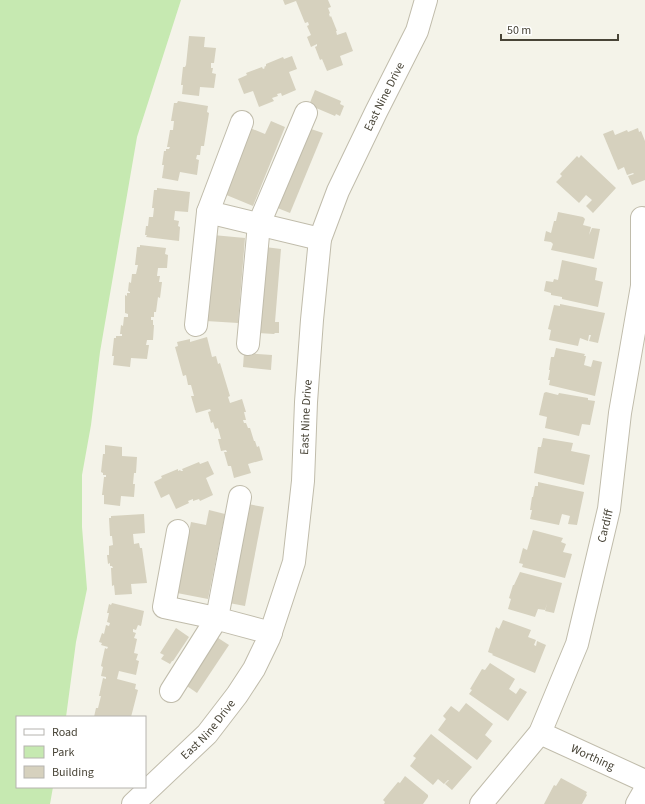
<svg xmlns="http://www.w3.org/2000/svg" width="645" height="804" font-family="'Source Sans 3',sans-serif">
<rect width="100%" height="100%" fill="#f4f3e9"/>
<path fill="#c6e9b1" d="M0 0H181L137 137 100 352 91 425 82 475V527L87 589 76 642 66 717H17V787H53L50 804H0Z"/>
<g fill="#d6d1be">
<path d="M283 0H328L331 7 328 8 330 13 329 14 330 17 331 16 337 31H336L337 35 346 32 353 51 340 56 343 65 327 71 322 59 320 60 315 47 317 46V44L311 47 307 37 311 35 307 26 309 25 308 22 305 23 296 1 285 5Z"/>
<path d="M189 36 205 37 204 47 216 48 214 63H211V68H213L212 73 216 74 214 88 200 87 199 96 182 94 183 85H181L183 67H185L186 65Z"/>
<path d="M292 56 297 69 289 72 296 90 282 96 281 93 277 94 278 96 272 98 274 101 259 107 253 91 244 94 238 79 247 75 246 73 262 67 263 69 265 68 264 67 266 66V64L283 57 284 59Z"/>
<path d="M315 90 341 101 340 104 344 106 340 116 336 114 335 116 309 105Z"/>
<path d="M178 101 208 106 207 112 209 113 204 146H201L200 155H197L196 159 199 160 197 175 180 172 178 181 162 178 164 165H162L164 151H166V149H169L170 147H167L170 130H173L174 121H171L174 103H177Z"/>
<path d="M271 121 285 127 253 206 224 194 250 128 265 134Z"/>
<path d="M308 128 323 133 290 213 275 207Z"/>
<path d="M638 128 639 132 641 131 645 141V180L632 185 628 176 634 174 633 173 627 175 624 167 618 170 603 134 613 130 615 135 627 130 628 132Z"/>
<path d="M581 155 616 188 593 213 586 206 592 200 586 195 579 203 578 202 556 182 562 176 560 174 577 156 579 158Z"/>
<path d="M157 188 190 192 188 212 175 211 174 220 179 221 178 226 180 227 179 241 146 237 147 235H145L146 226H148L149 217H153L154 208H152L154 190H157Z"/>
<path d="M558 212 583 217 585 219 583 225 591 227 589 235 592 228 600 229 594 259 551 250 553 244 551 242 544 241 546 231 551 233 554 221H556Z"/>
<path d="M213 235 245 238 238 323 206 321Z"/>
<path d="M140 245 166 248 165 254 168 255 167 268H158L157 276H160L159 282H162L160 298 158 297 156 312H154V317H151V320H153V325H154L153 340H147L146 345H149L147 359 131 358 130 367 113 365 114 356H112L114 338H116V336H122V334H120L121 325 123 326 124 317H128V314L125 313V295L127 296V293H130V292L128 291 129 282 131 283 132 274H136L138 265H135L137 247H140Z"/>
<path d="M265 247 281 249 275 322H279V333H275L274 334 258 333Z"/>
<path d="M562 260 597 268 595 280 603 282 598 307 562 299V297L551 295V293L544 291 546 281 553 282 554 279 558 280Z"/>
<path d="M560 304 605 313 598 343 589 341 591 335H589L588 341 580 338 578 346 549 340 551 330 548 329 554 305 560 306Z"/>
<path d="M207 337 212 357 216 356 218 364 220 363 230 396 228 397 230 403 242 399 246 412H244L246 420H243L244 423H246L248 428H250L254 441H255L257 447 259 446 263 460 248 464 251 473 234 478 231 466H228L224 452H227L226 450 221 451 218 439H221L218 428 215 429 213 422 211 423 208 412 211 411 210 409 196 413 191 396H194L191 385H188L186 375 183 376 175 347 178 346 177 342 190 339V342Z"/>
<path d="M556 348 585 354 584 356H586L584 365 591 367 593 360 602 362 595 396 549 385 550 380H548L550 370H549L551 357H554Z"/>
<path d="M244 353 272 355 271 370 243 367Z"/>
<path d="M546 392 558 395 559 393 588 398V400L595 401 590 425 582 424 579 436 545 428 547 417 539 415 544 393Z"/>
<path d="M543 438 573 443 571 451 590 455 584 485 534 473 538 447H541Z"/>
<path d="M105 445 122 447V456L137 457 136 473H134L133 484H135L134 497 121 496 120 506 104 504V495H102L104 477H106V475H103V473L101 472 103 454H105Z"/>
<path d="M208 461 214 474 206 478 213 495 200 501 199 499 193 501V499L188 501 189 503 176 509 169 494 161 498 154 482 162 478 161 476 178 469V471L180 470 181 471H183L182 469 199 462 200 464Z"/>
<path d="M538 482 584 492 577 525 568 524 570 516 562 514 559 525 530 519 532 510H530L532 497H533L535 486H538Z"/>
<path d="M248 504 264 507 245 606 229 603Z"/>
<path d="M209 510 225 514 208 599 177 593 191 522 206 525Z"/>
<path d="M144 514 145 533 133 534 134 544 139 543 140 548H142L147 583 131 584 132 594 115 595 114 585 112 586 111 568H113L112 566H110V563L108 564 107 555H109V546L113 545 112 536H110L109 518H111V516Z"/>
<path d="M533 530 563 538 561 542 566 544 563 552 572 554 565 578 522 567 523 564 519 563 523 548 527 550Z"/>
<path d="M520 572 562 583 554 613 545 611 547 604 545 610 538 609 535 617 508 609 511 599 509 598 513 585H514Z"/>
<path d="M112 603 144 611 141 626 138 625 136 630 133 629V632L136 633 134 638 137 639 134 653 138 654 136 660 139 661 136 675 119 671 117 679 136 684 135 689 138 690 131 717H94L96 708H98L101 696H99L103 678 106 679V677L101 676 103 667 101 666 105 648 107 649 108 647 101 645 102 643 99 642 102 633 104 634 106 625 109 626 110 623 107 622 109 613H107L109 604 111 605Z"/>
<path d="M503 620 531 630 528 637 536 640 534 645 536 646 537 641 546 645 535 673 492 655 493 654 488 652 496 627 499 629Z"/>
<path d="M176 628 189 637 173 661H172L170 664 161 659 164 655 160 653Z"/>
<path d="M215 636 229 645 197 693 184 684Z"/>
<path d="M490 663 515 679 509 689 516 694 520 688 527 692 508 721 469 694 472 690 470 689 482 669 485 670Z"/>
<path d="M466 703 493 724 485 735 492 741 477 760 438 730 446 719 443 716 451 706 459 712Z"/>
<path d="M431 734 472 767 452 790 445 784 449 780H448L444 784 438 779 433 785 410 766 416 758 413 756Z"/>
<path d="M405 776 428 795V797L423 804H384L385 802 383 800 398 782 400 783Z"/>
<path d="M561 778 587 792 586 794 587 795 582 804H544L554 785 556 786Z"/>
</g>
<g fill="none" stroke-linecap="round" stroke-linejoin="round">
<defs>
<g id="minor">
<path d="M208 212 242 122"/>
<path d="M196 325 208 212 320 239"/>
<path d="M248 344 259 224 306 113"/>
<path d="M178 531 164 607 211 617 271 633"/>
<path d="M171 691 217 618 240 497"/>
<path id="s1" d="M540 733 645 781"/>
<path id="s2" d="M133 804 207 734 237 695 254 669 269 638 294 562 303 481 306 402 312 320 320 239 338 191 376 112 417 31 426 0"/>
<path id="s3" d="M481 804 540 733 577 644 609 509 620 413 642 286V218"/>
<path d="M637 804 645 790"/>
</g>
</defs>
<use href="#minor" stroke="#c0bcab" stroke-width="24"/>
<use href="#minor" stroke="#fff" stroke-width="22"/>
</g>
<g text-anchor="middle" stroke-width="4" stroke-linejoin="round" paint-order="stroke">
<g font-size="12" fill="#484437" stroke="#fff">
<text dy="4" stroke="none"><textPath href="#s2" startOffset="777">East Nine Drive</textPath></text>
<text dy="4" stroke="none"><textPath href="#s2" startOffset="442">East Nine Drive</textPath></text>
<text dy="4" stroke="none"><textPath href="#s3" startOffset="310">Cardiff</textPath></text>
<text dy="4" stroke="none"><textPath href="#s2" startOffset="106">East Nine Drive</textPath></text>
<text dy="4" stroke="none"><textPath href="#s1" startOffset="58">Worthing</textPath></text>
</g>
</g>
<rect x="16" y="716" width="130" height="72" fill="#ffffff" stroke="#b6b4af"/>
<rect x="24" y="729" width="20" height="6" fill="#ffffff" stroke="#b6b4af"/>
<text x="52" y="736" font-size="12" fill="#484437">Road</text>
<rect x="24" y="746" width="20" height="12" fill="#c6e9b1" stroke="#b6b4af"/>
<text x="52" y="756" font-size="12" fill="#484437">Park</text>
<rect x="24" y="766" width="20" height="12" fill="#d6d1be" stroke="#b6b4af"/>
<text x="52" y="776" font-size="12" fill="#484437">Building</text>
<path d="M501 34v6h117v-6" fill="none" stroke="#484437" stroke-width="2"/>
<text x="507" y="34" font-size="12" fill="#484437" stroke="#ffffff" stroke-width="3" paint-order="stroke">50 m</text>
</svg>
